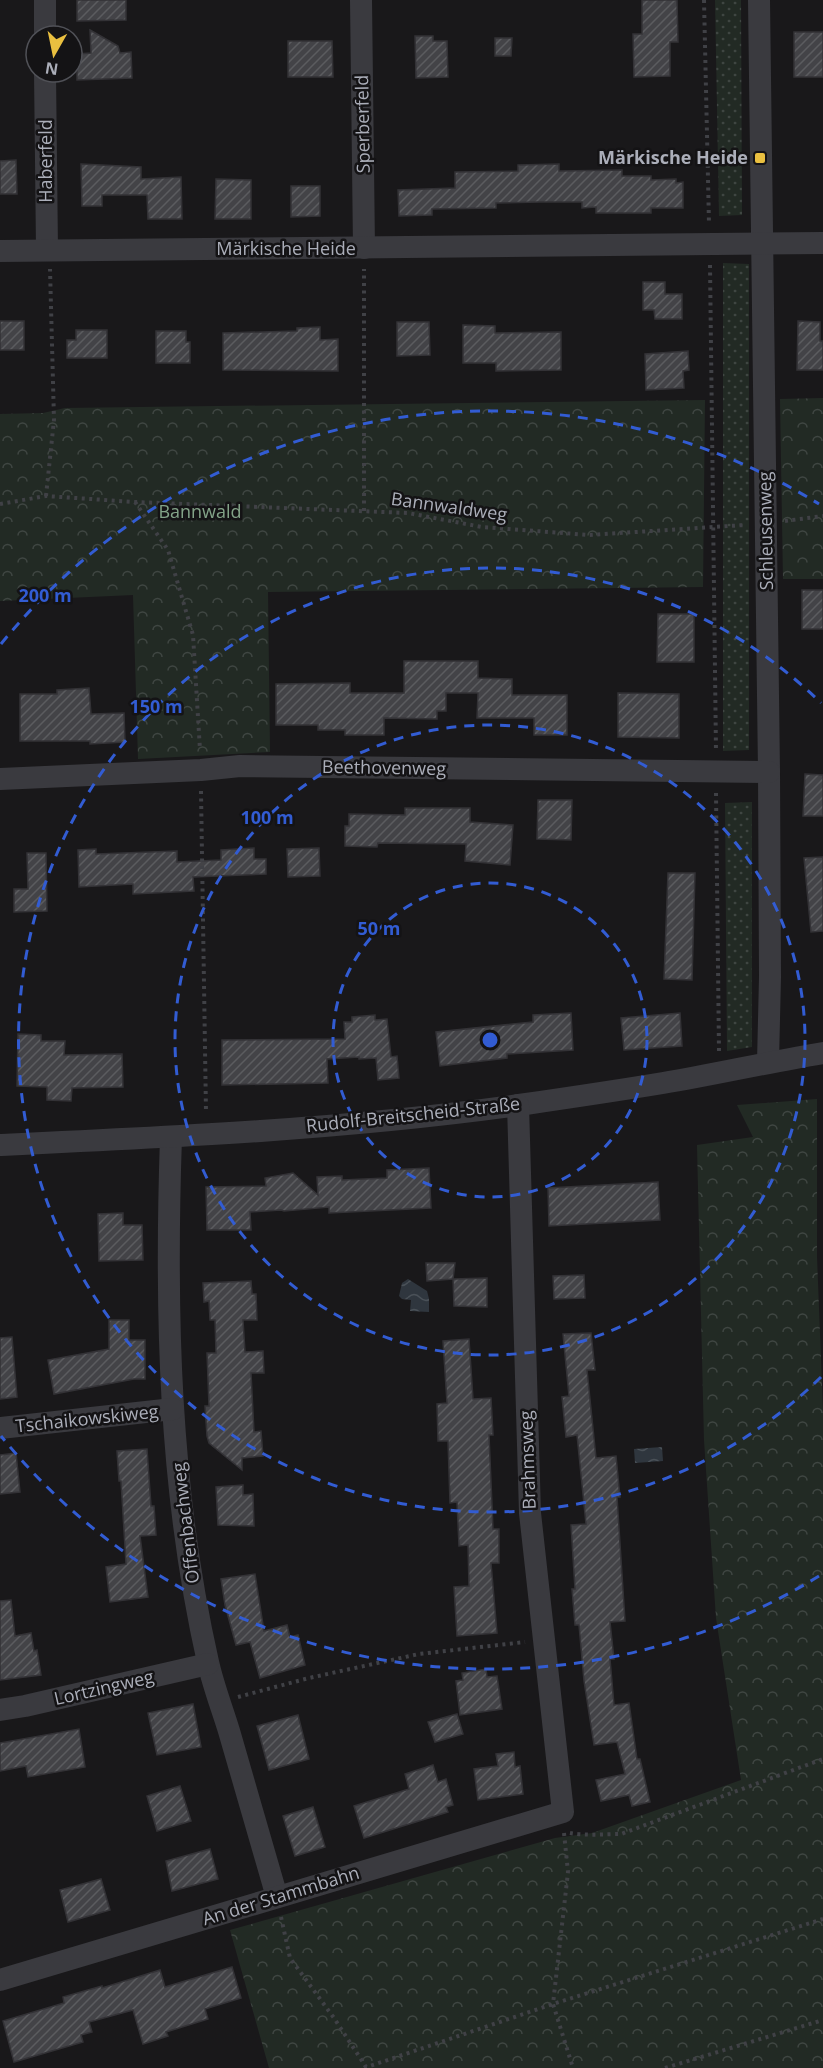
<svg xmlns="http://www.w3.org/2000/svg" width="823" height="2068" font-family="'Open Sans',sans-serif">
<defs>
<pattern id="grass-dots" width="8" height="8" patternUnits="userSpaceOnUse" patternTransform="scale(1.5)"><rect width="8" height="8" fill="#222a24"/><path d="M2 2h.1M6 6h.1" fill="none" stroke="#3f4642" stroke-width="1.8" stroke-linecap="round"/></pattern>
<pattern id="forest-crowns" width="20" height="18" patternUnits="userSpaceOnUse" patternTransform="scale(1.5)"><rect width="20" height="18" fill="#222a24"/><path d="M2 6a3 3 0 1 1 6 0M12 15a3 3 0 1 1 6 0" fill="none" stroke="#3f4642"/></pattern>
<pattern id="water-waves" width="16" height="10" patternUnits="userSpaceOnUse" patternTransform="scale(1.5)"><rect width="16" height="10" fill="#2f363e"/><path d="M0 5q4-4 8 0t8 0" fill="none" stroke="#4a5158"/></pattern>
<pattern id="building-hatch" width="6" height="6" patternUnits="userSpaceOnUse" patternTransform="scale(1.5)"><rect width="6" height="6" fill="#434347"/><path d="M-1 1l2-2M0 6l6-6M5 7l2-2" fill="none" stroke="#5b5c5f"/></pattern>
</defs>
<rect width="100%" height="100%" fill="#19181a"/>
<g fill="url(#grass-dots)">
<path d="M715 0H741L742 215 719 216Z"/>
<path d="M723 263 749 264V750L723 751Z"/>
<path d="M752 802V1047L727 1051 725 803Z"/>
</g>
<g fill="url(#forest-crowns)">
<path d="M823 398V579H783L780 399Z"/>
<path d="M705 400 703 587 268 592 270 752 138 759 133 595 0 601V414L43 413 65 408Z"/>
<path d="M817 1099V1257L823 1411V2068H269L230 1930 555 1838 592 1833 741 1780 716 1618 704 1440 697 1145 753 1137 737 1105Z"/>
</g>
<g fill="url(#water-waves)">
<path d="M408 1279 427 1291 429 1299V1312L410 1311 411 1300 402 1299 399 1296 402 1283Z"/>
<path d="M662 1447 663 1461 635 1463 634 1449Z"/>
</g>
<g fill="url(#building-hatch)" stroke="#333236" stroke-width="1.5">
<path d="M77 0H126V20L77 21Z"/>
<path d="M642 0H677L678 42H670V76L634 77 633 34H642Z"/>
<path d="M90 30 118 46 120 53 131 52 132 78 77 80V54L91 53Z"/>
<rect x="794" y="32" width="29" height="45"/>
<path d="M415 36H433V41H447L448 77 416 78Z"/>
<path d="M495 38H512L511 56H495Z"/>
<path d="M288 41H332L333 77H288Z"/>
<path d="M16 160 17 194H0V161Z"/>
<path d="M81 164 141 167V179L181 177 182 219H148L147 195H102V206H82Z"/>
<path d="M559 164V171L622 170V176H651V180L676 179V183L683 182V208H651V213H596V207L582 208V202H540L496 203V208L432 209V215L399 216 398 190 455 188V172L518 171V165Z"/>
<path d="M216 179 251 180V219H215Z"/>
<path d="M291 186H320V216L291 217Z"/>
<path d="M643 282H665V294H682V319H655L654 310H643Z"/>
<rect x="0" y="321" width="24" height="29"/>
<path d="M798 321 820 322V341H823V370H797Z"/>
<path d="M397 322H429L430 355 397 356Z"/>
<path d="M463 325 495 326V333L561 332V370L496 371V363H463Z"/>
<path d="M320 327V340L338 339V371L223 370V333L297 331V328Z"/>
<path d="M76 330H107V358H67V340H76Z"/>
<path d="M156 331H186V342H190V363H156Z"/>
<path d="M688 351 689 370 683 371 684 388 646 390 645 354Z"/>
<rect x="802" y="590" width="21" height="39"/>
<path d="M658 614H694V662H657Z"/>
<path d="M404 661H478V678L512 679V695H567V735H534V718H477L478 693H446V711H437V719L384 718V735H345V730H318V725H276V684L350 683V693H404Z"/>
<path d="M89 688 91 714 124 713 125 742 90 744V741H20V694H57V690Z"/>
<path d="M618 693 679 694V738L618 737Z"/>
<path d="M805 774 823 775V816H803Z"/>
<path d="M538 800H572L571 840 537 839Z"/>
<path d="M405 808H470V822L513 825 510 865 465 861 466 844 378 843 377 847 345 846V826H349V814L405 815Z"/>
<path d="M254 848V859H266V874L193 877 194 891 133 894V884L79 887 78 850 96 849V854L177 851V862L221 860V850Z"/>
<path d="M319 848 320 876 288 877 287 849Z"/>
<path d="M27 853H46L47 911 14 912V889H28Z"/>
<path d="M823 857V931L811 932 804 858Z"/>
<path d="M668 873H695L692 980 664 979Z"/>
<path d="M571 1013 573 1050 507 1054V1058L440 1066 436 1032 533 1022V1015Z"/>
<path d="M680 1013 682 1046 624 1050 621 1018Z"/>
<path d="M375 1015V1020L387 1019 391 1057 397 1056 399 1078 378 1080 376 1058 359 1059V1057L327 1059 328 1083 222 1085V1040L345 1039 344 1022H352V1017Z"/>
<path d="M18 1034 41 1035V1041H65L64 1055 122 1054 123 1087 72 1088 71 1101 47 1100V1087L17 1086Z"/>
<path d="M429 1168 431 1208 329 1213V1207L284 1211 281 1210 250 1212 251 1230H207L206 1187 266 1186 265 1178 293 1173 318 1195 317 1177 342 1176V1180L387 1178V1170Z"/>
<path d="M658 1182 660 1220 549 1226 548 1188Z"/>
<path d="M123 1213V1225H142L143 1260 99 1261 98 1214Z"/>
<path d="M426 1263H455L453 1279 427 1281Z"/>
<path d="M584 1275 585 1298 554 1299 553 1276Z"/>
<path d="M487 1278V1307L454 1306 453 1279Z"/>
<path d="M251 1281 252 1294H256L257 1320H243L245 1352 263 1351 264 1373H251L254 1432 261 1431 263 1456 242 1458V1470L209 1443 207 1436 205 1406H209L207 1353H216L215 1320H210L209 1301 204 1302 203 1283Z"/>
<path d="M109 1320H129V1340H145V1379H134L54 1394 48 1360 109 1349Z"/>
<path d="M591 1333 595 1370H587L596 1458 616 1456 620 1497H617L625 1621 610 1622 614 1659H610L614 1705 629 1703 637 1759H640L650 1802 632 1806 629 1795 601 1801 596 1780 625 1774 617 1742 594 1745 584 1681 579 1625H575L572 1589H575L571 1525 586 1524 577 1435 566 1437 562 1397 569 1396 563 1334Z"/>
<path d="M12 1337 17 1397 0 1399V1338Z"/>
<path d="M469 1339 473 1399 491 1398 493 1435H489L493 1529H499V1563H491L497 1633 457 1636 454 1587 469 1586 468 1545 459 1546 457 1502 450 1503 448 1441H438L437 1404 447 1403 443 1341Z"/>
<path d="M147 1449 151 1506H154L156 1535 140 1536 148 1597 110 1602 106 1567 126 1564 121 1481H119L117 1451Z"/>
<path d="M16 1453 20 1492 0 1494V1455Z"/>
<path d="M243 1485V1495L253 1494 254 1526 218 1525 216 1487Z"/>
<path d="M255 1574 264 1631 287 1625 290 1637 298 1635 305 1665 260 1678 250 1642 236 1645 225 1605 221 1579Z"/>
<path d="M11 1600 15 1636 31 1633 34 1651 37 1650 41 1675 0 1680V1601Z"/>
<path d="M486 1669 487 1677 497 1676 502 1709 460 1715 456 1681 463 1680 462 1673Z"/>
<path d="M193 1704 201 1747 157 1755 148 1713Z"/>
<path d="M457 1714 463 1734 435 1742 428 1722Z"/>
<path d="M298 1715 309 1759 269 1770 257 1726Z"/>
<path d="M79 1729 85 1767 28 1777 26 1766 0 1771V1743Z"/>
<path d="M514 1752 515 1767 520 1766 523 1794 478 1800 474 1769 498 1766 496 1754Z"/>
<path d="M433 1765 438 1782 446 1779 453 1805 446 1807 448 1812 364 1838 354 1806 409 1789 405 1774Z"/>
<path d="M180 1786 191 1821 157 1831 147 1796Z"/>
<path d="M313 1807 325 1847 295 1856 283 1816Z"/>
<path d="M210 1849 218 1879 172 1891 166 1861Z"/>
<path d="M101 1879 110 1910 68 1922 60 1890Z"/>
<path d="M232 1967 241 1998 205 2009 208 2019 166 2032 168 2036 143 2044 133 2010 89 2022 92 2032 81 2035 83 2042 14 2062 3 2021 64 2003 63 1997 102 1986V1988L160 1970 165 1987Z"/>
</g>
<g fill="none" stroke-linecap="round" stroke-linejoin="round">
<g stroke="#404146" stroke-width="4" stroke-dasharray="3 4.5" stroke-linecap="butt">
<path d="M704 0 709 224"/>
<path d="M710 265 716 752"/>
<path d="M46 496 54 420 50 269"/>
<path d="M135 502 168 550 193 635 200 750"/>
<path d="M0 504 46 496 135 502 408 513 482 527 589 535 745 525"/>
<path d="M364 511V269"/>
<path d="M785 521 823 516"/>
<path d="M201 791 206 1113"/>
<path d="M716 793 719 1052"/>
<path d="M238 1697 309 1678 419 1654 525 1642"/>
<path d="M564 1833 568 1872 553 2004 573 2068"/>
<path d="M570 1833C585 1836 606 1834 621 1834L823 1759"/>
<path d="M281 1917 290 1958 334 2018 366 2067"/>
<path d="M364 2068 553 2004 823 1919"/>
<path d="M665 2068 823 2020"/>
</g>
<g stroke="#3a3a3f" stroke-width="22">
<path d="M45 0V36"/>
<path d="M361 0 364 248"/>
<path d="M759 0 769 772 770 977 768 1062"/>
<path d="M45 72 47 250"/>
<path d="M0 251 823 243"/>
<path d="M0 779 201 770 240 766 769 772"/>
<path d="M171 1137C165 1312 169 1490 208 1662 213 1685 222 1708 229 1731 245 1786 261 1842 277 1897"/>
<path d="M0 1145C173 1137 347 1129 519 1105 567 1098 615 1091 663 1083 716 1074 769 1062 823 1053"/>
<path d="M0 1428 173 1409"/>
<path d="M0 1710 25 1706 208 1664"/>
<path d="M0 1980 563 1812 530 1513 518 1105"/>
</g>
</g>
<g fill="none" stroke="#325cd3" stroke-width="3" stroke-dasharray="10 8">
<circle cx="490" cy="1040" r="157"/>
<circle cx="490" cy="1040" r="315"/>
<path d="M821 1377A472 472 0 1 1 821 703"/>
<path d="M819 1576A629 629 0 0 1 1 1436M1 644A629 629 0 0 1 819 504"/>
</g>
<rect fill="#eac040" stroke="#141315" stroke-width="2" x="754" y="152" width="12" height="12" rx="3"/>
<g text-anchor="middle" stroke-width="5" stroke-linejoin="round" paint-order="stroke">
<g font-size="18" fill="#abaeb9" stroke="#141315">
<text transform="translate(363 124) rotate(-91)" y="6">Sperberfeld</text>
<text transform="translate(46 161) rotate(-90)" y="6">Haberfeld</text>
<text x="286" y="255">Märkische Heide</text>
<text transform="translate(449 507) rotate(8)" y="6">Bannwaldweg</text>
<text transform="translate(766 531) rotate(-91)" y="6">Schleusenweg</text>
<text transform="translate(384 768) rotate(1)" y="6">Beethovenweg</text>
<text transform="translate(413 1115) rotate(-6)" y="6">Rudolf-Breitscheid-Straße</text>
<text transform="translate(87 1419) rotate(-6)" y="6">Tschaikowskiweg</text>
<text transform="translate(528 1460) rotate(-92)" y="6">Brahmsweg</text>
<text transform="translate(186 1523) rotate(-97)" y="6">Offenbachweg</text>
<text transform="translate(104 1688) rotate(-13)" y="6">Lortzingweg</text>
<text transform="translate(281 1896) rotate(-17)" y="6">An der Stammbahn</text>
</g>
<g font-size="18" font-weight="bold" fill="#abaeb9" stroke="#141315" text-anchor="end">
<text x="748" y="164">Märkische Heide</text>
</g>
<g font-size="18" fill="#83a388" stroke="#141315">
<text x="200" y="518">Bannwald</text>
</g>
</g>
<circle cx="490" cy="1040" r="9" fill="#325cd3" stroke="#141315" stroke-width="3"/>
<g font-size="18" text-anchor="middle" font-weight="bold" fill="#325cd3" stroke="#141315" stroke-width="5" stroke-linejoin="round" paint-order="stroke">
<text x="45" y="602">200 m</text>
<text x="156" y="713">150 m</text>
<text x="267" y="824">100 m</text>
<text x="379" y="935">50 m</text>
</g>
<g transform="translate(54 54) rotate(189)"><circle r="28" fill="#141315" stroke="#505157" stroke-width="1.5"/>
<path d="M0-4.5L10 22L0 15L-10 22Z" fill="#eac040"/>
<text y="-9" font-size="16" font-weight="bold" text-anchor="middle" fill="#abaeb9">N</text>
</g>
</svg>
